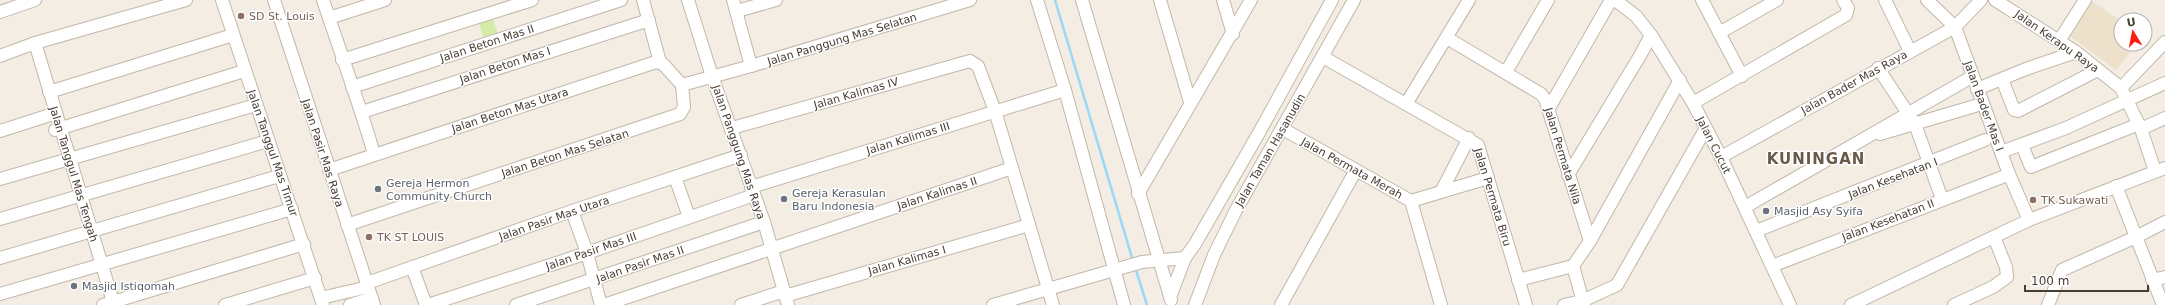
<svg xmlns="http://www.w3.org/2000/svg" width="2165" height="305" font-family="'DejaVu Sans',sans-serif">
<rect width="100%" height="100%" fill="#f3ede3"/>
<path fill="#eee1cc" d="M2090 0 2121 21V44H2137L2116 70 2070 36Z"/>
<path fill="#d4eca8" d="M493 18 498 35 484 40 479 22Z"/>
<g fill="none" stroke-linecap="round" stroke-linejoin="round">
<g stroke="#99d9f6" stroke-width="2.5">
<path d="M1055 0 1133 261"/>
<path d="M1135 267 1147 305"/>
</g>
<defs>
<g id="minor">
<path d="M222 0 323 305"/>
<path d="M274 0 374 305"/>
<path d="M323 0C340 51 359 102 374 154"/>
<path d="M643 0 660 62"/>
<path d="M688 0 712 76 764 222 788 305"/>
<path d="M733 0 751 66"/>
<path d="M1037 0 1065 90 1124 305"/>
<path d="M1082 0 1171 300"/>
<path d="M1160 0 1190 102"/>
<path d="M1223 0 1233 34"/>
<path d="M1615 0 1636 16 1651 35 1693 103 1721 157 1790 305"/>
<path d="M1702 0 1742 76"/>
<path d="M1885 0 1910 51"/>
<path d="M1927 0 1955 27 2009 174 2029 220"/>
<path d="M1995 0 2076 52 2121 88 2141 129 2155 171"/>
<path d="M737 11 776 0"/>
<path d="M0 12 35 0"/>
<path d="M329 18 385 0"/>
<path d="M1719 33 1777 0"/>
<path d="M1447 38 1541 94 1545 99 1590 241 1573 266 1518 280"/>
<path d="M2059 41 2085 0"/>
<path d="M35 43 114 305"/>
<path d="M0 56 35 43 186 0"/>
<path d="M1323 57 1478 145 1526 305"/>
<path d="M342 60 532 0"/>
<path d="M1878 68 1915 124 1942 199"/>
<path d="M1506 72 1548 0"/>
<path d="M2002 79 2014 110 2018 111 2098 70"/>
<path d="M352 87 621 0"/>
<path d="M2121 88 2165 42"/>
<path d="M1977 89 2026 69 2076 52"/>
<path d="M49 92 233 35"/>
<path d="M1693 103 1846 15 1848 8 1843 0"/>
<path d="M1406 104 1469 0"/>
<path d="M1549 108 1611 0"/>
<path d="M362 112 649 20"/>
<path d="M732 128 970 61 978 66 995 111 1053 305"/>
<path d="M1283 129 1411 201 1441 305"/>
<path d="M2141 129 2165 118"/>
<path d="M55 130 244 71"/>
<path d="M0 131 50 115"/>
<path d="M1880 134 1975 106"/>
<path d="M2022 145 2031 167 2139 124"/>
<path d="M2001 152 2066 128 2165 83"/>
<path d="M1721 157 1955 27 1981 0"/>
<path d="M329 170 656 62 663 64 682 85"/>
<path d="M1568 175 1641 54 1651 35"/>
<path d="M675 177 689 217"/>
<path d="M0 179 256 105"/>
<path d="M2116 186 2163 305"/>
<path d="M751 187 1065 90"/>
<path d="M1441 192 1469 138"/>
<path d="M1138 194 1251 0"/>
<path d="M1411 201 1488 178"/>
<path d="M1745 207 1968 79"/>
<path d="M572 211 587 253 601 305"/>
<path d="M0 219 268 141"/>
<path d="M347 225 680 114 684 107 682 85 751 66 970 0"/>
<path d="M1756 231 1985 140"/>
<path d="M1590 241 1680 80"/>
<path d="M0 258 279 176"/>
<path d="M1573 266 1584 305"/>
<path d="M1772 266 2005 176"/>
<path d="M412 267 426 305"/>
<path d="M2152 280 2165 277"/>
<path d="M367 283 572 211 741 155"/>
<path d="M0 294 292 209"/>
<path d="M785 296 1029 225"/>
<path d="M1170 297 1185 258 1195 244 1260 131 1332 0"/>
<path d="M321 298 368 287"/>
<path d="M103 305 304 244"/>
<path d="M225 305 315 278"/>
<path d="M350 305 372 298"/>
<path d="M428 305 587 253 754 195"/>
<path d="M516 305 764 222"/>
<path d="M604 305 1012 168"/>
<path d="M741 305 784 291"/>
<path d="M993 305 1142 262 1185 258"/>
<path d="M1195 305 1214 255 1236 210 1354 0"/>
<path d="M1281 305 1356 170"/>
<path d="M1564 305 1582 301 1617 285 1706 128"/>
<path d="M1851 305 2029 220 2165 168"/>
<path d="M1954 305 1993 287 2007 277 2006 267 1994 237"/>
<path d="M2048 305 2062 270 2136 237 2165 222"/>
</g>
</defs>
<use href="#minor" stroke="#c2b7a8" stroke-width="14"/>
<use href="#minor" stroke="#fff" stroke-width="12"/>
</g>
<g fill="#8d6e63" stroke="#fff" stroke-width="1.5">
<circle cx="241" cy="16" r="4"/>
<circle cx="2033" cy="200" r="4"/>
<circle cx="369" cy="237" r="4"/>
</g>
<g fill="#6b7280" stroke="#fff" stroke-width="1.5">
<circle cx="378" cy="189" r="4"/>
<circle cx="784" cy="199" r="4"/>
<circle cx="1766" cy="211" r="4"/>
<circle cx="74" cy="286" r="4"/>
</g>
<g text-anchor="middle" stroke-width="3" stroke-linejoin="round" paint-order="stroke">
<g font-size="11" fill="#785e54" stroke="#fff" text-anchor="start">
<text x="249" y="20">SD St. Louis</text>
<text x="2041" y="204">TK Sukawati</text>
<text x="377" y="241">TK ST LOUIS</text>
</g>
<g font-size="11" fill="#463d33" stroke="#fff">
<text transform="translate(842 39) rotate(-17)" y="4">Jalan Panggung Mas Selatan</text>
<text transform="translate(2057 41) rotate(35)" y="4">Jalan Kerapu Raya</text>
<text transform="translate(487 43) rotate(-18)" y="4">Jalan Beton Mas II</text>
<text transform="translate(505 65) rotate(-18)" y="4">Jalan Beton Mas I</text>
<text transform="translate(1854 82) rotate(-29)" y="4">Jalan Bader Mas Raya</text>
<text transform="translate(856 93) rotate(-16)" y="4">Jalan Kalimas IV</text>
<text transform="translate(1984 106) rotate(70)" y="4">Jalan Bader Mas I</text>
<text transform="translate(510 110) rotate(-18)" y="4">Jalan Beton Mas Utara</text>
<text transform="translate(908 138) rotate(-17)" y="4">Jalan Kalimas III</text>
<text transform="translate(1714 145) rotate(63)" y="4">Jalan Cucut</text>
<text transform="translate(1270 150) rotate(-60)" y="4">Jalan Taman Hasanudin</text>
<text transform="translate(739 152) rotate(71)" y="4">Jalan Panggung Mas Raya</text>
<text transform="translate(273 153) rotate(71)" y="4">Jalan Tanggul Mas Timur</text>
<text transform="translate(323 153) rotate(72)" y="4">Jalan Pasir Mas Raya</text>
<text transform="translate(565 153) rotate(-18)" y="4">Jalan Beton Mas Selatan</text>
<text transform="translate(1563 156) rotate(73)" y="4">Jalan Permata Nila</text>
<text transform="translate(1352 168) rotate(29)" y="4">Jalan Permata Merah</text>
<text transform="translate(74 174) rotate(73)" y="4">Jalan Tanggul Mas Tengah</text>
<text transform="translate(1893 178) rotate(-21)" y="4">Jalan Kesehatan I</text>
<text transform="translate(937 193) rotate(-18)" y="4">Jalan Kalimas II</text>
<text transform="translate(1493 197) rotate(73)" y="4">Jalan Permata Biru</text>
<text transform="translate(554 218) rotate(-19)" y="4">Jalan Pasir Mas Utara</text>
<text transform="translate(1888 220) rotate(-21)" y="4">Jalan Kesehatan II</text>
<text transform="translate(591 251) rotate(-19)" y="4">Jalan Pasir Mas III</text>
<text transform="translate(907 260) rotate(-16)" y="4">Jalan Kalimas I</text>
<text transform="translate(640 264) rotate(-19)" y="4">Jalan Pasir Mas II</text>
</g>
<g font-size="11" fill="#5b616d" stroke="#fff" text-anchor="start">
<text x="386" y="187">Gereja Hermon<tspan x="386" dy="13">Community Church</tspan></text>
<text x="792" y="197">Gereja Kerasulan<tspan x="792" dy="13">Baru Indonesia</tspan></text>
<text x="1774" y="215">Masjid Asy Syifa</text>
<text x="82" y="290">Masjid Istiqomah</text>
</g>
<g font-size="15" font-weight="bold" letter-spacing="1" fill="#695949" stroke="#fff">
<text x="1816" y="164">KUNINGAN</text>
</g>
</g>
<g transform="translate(2133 32) rotate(350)"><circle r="19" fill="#ffffff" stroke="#b5b1ad"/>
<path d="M0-3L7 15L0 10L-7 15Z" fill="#ff1c0f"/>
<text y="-6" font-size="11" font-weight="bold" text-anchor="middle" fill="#463d33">U</text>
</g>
<path d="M2025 285v6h123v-6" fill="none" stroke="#463d33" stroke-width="2"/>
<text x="2031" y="285" font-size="12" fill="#463d33" stroke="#ffffff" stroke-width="3" paint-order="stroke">100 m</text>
</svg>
